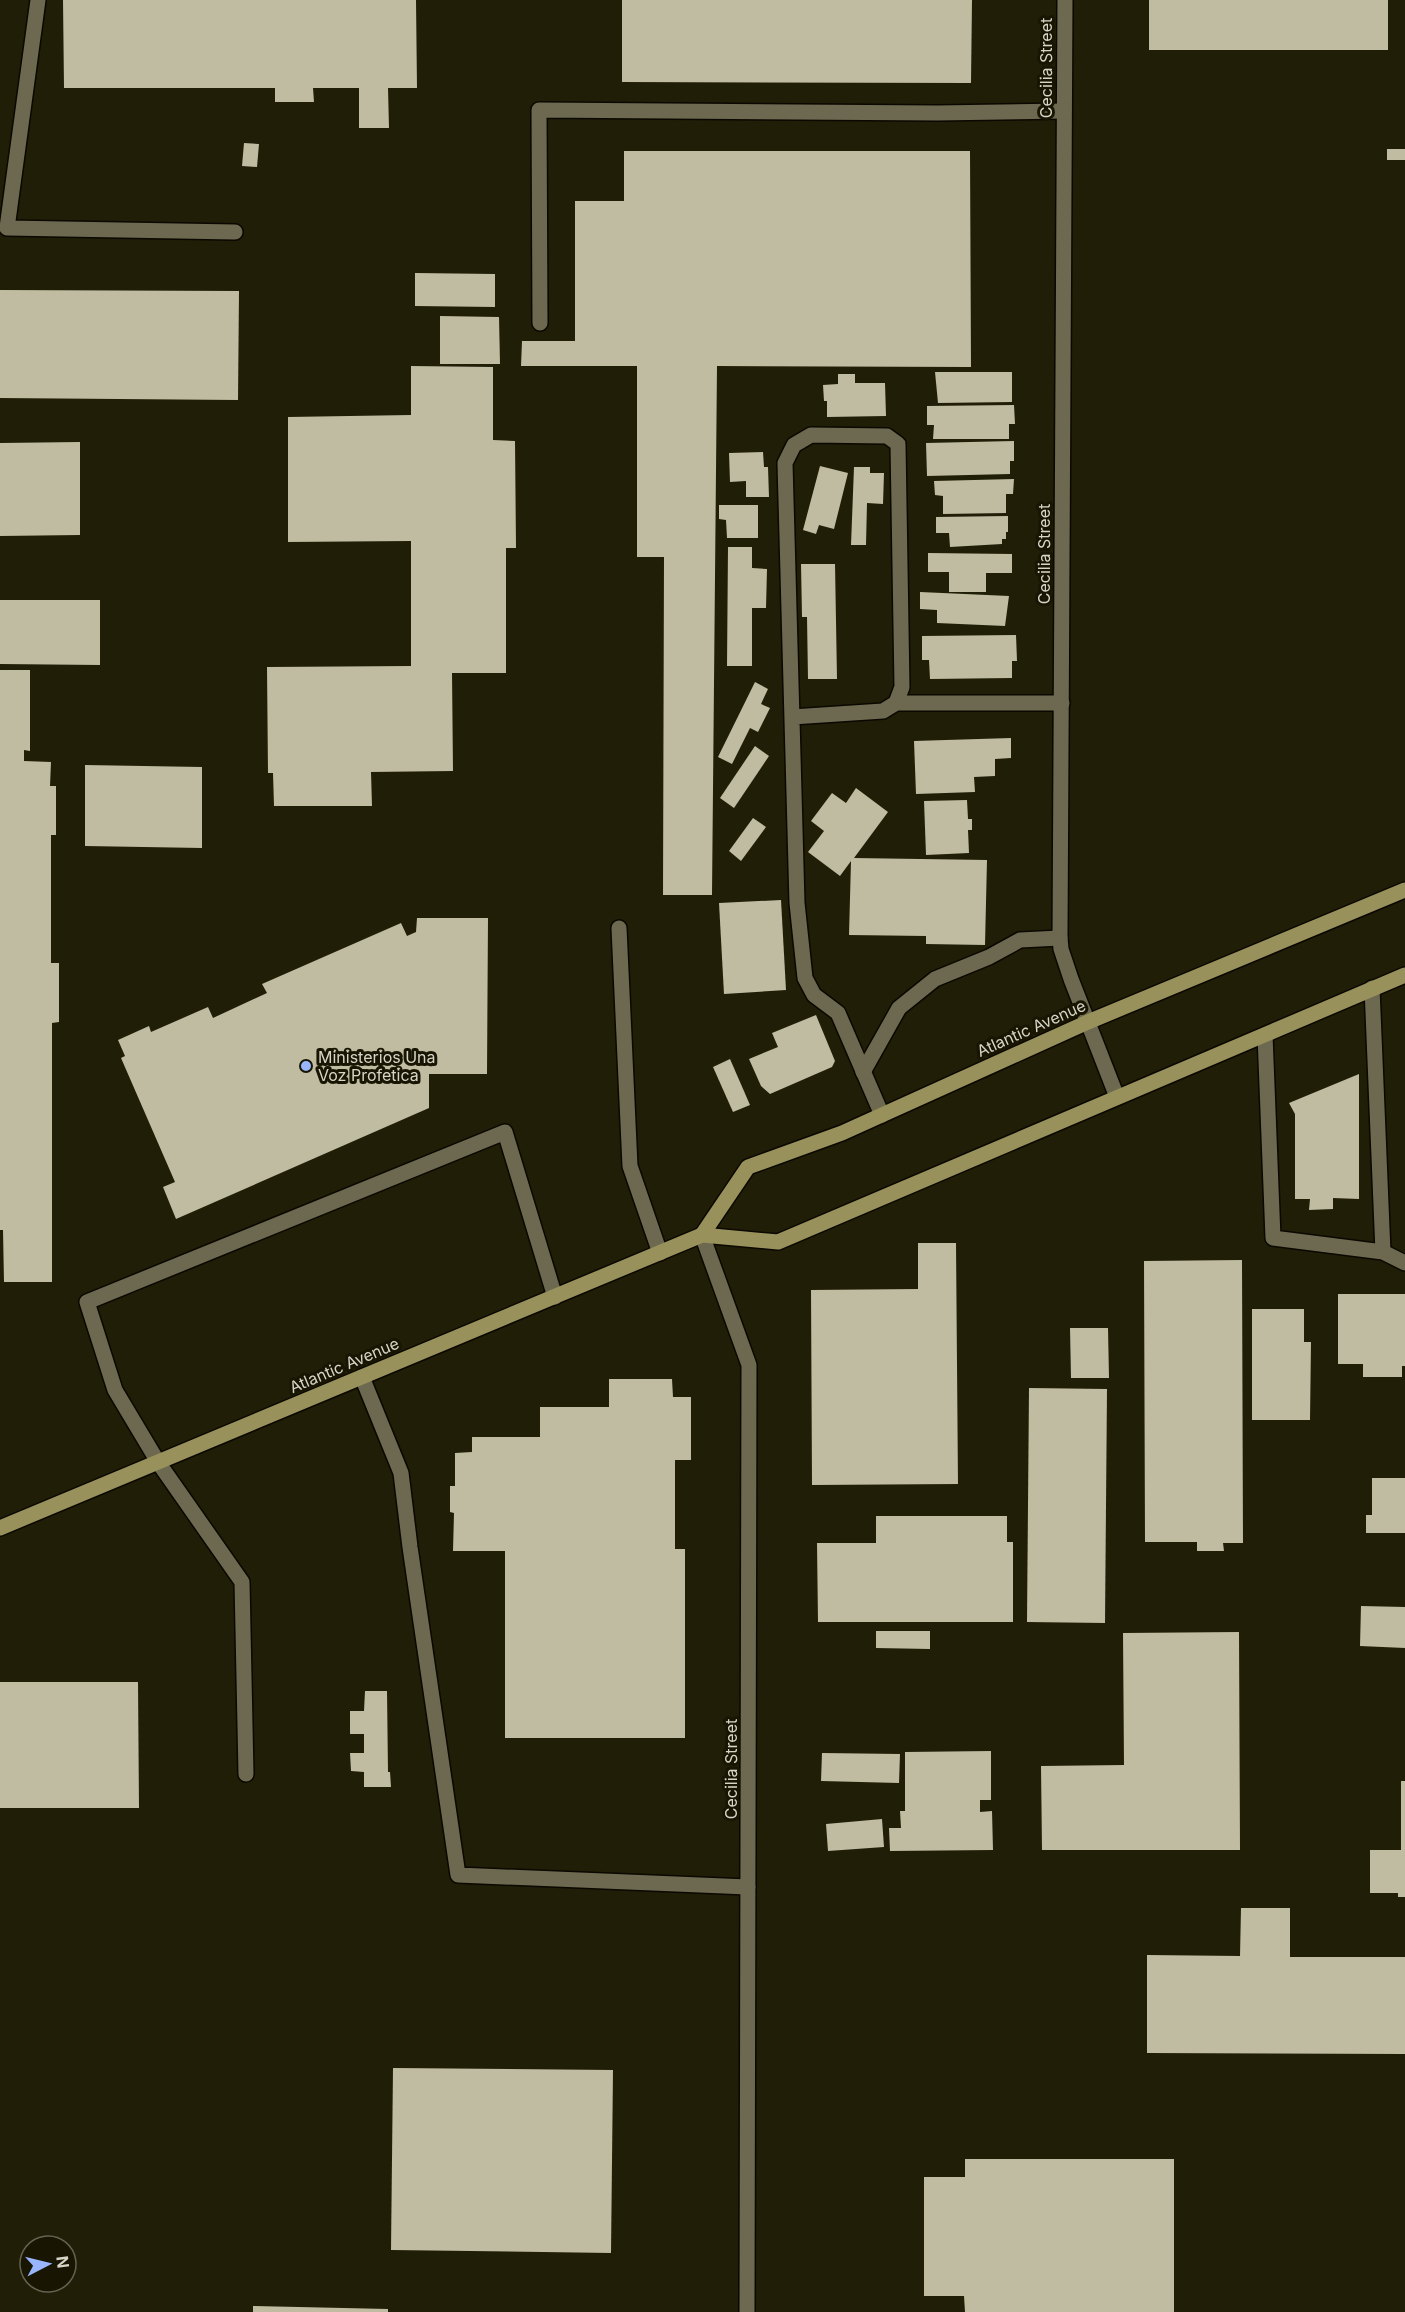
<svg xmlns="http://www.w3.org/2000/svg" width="1405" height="2312" font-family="Inter,sans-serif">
<rect width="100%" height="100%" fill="#211e08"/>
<g fill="#bfbca1">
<path d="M63 0H416L417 88H388L389 128H359V88H313L314 102H275V88H64Z"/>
<path d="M622 0H972L971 83 622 82Z"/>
<rect x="1149" y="0" width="239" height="50"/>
<path d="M244 143 259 144 257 167 242 166Z"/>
<rect x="1387" y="149" width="18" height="11"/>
<path d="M624 151H970L971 367 717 366 712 895H663L664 557H637V366H521L522 341H575V201H624Z"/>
<path d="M415 273 495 274V307L415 306Z"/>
<path d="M0 290 239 291 238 400 0 398Z"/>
<path d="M440 316 499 317 500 364H440Z"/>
<path d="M411 366 493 367V440L515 441 516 548H506V673H452L453 771 371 772 372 806H274L273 773H268L267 667 411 666V541L288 542V417L411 415Z"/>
<path d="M935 372H1012V402L938 403Z"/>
<path d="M838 374H855V383H885L886 416 827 417V401H824L823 385 838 384Z"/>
<path d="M1014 405 1015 424H1009V439H933L934 425H927V406Z"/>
<path d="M1014 441V461H1010V474L927 476 926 443Z"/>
<path d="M80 442V535L0 536V443Z"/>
<path d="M763 452 764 467H768L769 497H746V481L730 482 729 453Z"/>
<path d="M820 466 848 473 834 529 819 525 816 534 803 530Z"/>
<path d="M854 467H870V473H884L883 504 867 503 866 545H851Z"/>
<path d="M1014 479 1013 494H1006V513L943 514V496L935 495 934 481Z"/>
<path d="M719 505H758V538H727L726 520 719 519Z"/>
<path d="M1008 516V532H1006V539H1002V544L950 547 949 533H936V517Z"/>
<path d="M728 547H752V568L767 569 766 608H752V666H727Z"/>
<path d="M928 553 1012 554V573H986V592H949V572H928Z"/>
<path d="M801 564H835L837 679H808L807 617H802Z"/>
<path d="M920 592 1009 596 1005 626 937 623V610L920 609Z"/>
<path d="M0 600H100V665L0 664Z"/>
<path d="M1016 635 1017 661H1012V678L930 679 929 660H922V636Z"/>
<path d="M0 670H30V751L24 750V761L51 762 50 786H56V835H51V963H59V1022L52 1023V1282H4L3 1230H0Z"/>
<path d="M755 682 768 689 761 704 770 708 758 732 750 728 732 764 718 757Z"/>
<path d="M1011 738V758L995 759V776L974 777 975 792 916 794 914 741Z"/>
<path d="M755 746 769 756 734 808 720 798Z"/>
<path d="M85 765 202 767V848L85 846Z"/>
<path d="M856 788 888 812 854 858 987 860 985 945 926 944V936L849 935 851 861 840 876 808 852 824 831 811 821 832 793 846 803Z"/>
<path d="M967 800 968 819H972V830H968L969 853 926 855 924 801Z"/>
<path d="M753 818 766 827 741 861 729 851Z"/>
<path d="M781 900 786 990 724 994 719 903Z"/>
<path d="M417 918H488L487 1074H429V1108L176 1219 163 1187 175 1182 121 1058 125 1056 118 1040 149 1026 151 1032 208 1007 213 1018 267 993 262 984 401 923 407 936 416 932Z"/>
<path d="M816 1015 835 1061 832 1067 770 1094 761 1086 749 1059 778 1047 772 1033Z"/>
<path d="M730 1059 750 1105 733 1112 713 1067Z"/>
<path d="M1359 1074V1199L1333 1198V1209L1309 1210 1310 1199H1295V1114L1289 1103Z"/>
<path d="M918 1243H956L958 1484 812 1485 811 1290 918 1289Z"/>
<path d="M1242 1260 1243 1543H1223L1224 1551H1197V1542H1145L1144 1261Z"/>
<path d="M1338 1294H1405V1366H1402V1377H1363V1364H1338Z"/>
<path d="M1252 1309H1304V1342H1311L1310 1420H1252Z"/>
<path d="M1070 1328H1108L1109 1378H1071Z"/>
<path d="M609 1379H672L673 1397H691V1460H675V1549H685V1738H505V1551H453L454 1513 450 1512V1486H455V1453L472 1452V1437H540V1407H609Z"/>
<path d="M1029 1388 1107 1389 1105 1623 1027 1622Z"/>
<path d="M1372 1478H1405V1533H1366V1515H1372Z"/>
<path d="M876 1516H1007V1542H1013V1622H818L817 1543H876Z"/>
<path d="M1361 1606 1405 1607V1648L1360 1646Z"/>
<path d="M876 1631H930V1649L876 1648Z"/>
<path d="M1239 1632 1240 1850H1042L1041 1766 1124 1765 1123 1633Z"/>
<path d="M0 1682H138L139 1808H0Z"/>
<path d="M365 1691H387L388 1772H390L391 1787H364V1772L351 1771 350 1753H364V1734H350V1711H364Z"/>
<path d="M991 1751V1800H980V1812L992 1811 993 1850 890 1851 889 1828H901L900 1811H905V1752Z"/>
<path d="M822 1753 900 1754 899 1783 821 1781Z"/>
<path d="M1401 1781H1405V1897H1398V1893H1370V1850H1401Z"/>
<path d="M882 1819 884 1847 828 1851 826 1824Z"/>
<path d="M1241 1908H1290V1957H1405V2054L1147 2053V1955L1240 1956Z"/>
<path d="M393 2068 613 2070 611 2253 391 2250Z"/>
<path d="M965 2159H1174V2312H965L964 2296H924V2177H965Z"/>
<path d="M253 2306 388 2309V2312H253Z"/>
</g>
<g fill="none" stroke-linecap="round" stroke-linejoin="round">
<defs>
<g id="minor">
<path d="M38 0 7 228 235 232"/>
<path d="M1065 0 1060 938 1061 949 1071 979 1117 1097"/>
<path d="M540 323 539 110 937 113 1064 111"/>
<path d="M896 703H1062"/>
<path d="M792 717 883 711 896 703 902 687 898 444 887 436 811 435 794 445 785 463 797 903 805 978 814 995 838 1013 882 1115"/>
<path d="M619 928 630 1166 660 1253"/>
<path d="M1372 988 1383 1252"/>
<path d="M1265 1035 1273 1238 1383 1252 1405 1263"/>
<path d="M863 1072 899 1008 935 979 989 957 1020 940 1060 938"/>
<path d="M702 1235 749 1365 747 2312"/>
<path d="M362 1377 401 1473 410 1547 458 1875 748 1887"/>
<path d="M246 1774 242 1582 158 1462 115 1390 87 1302 505 1132 555 1297"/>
</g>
<g id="major">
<path d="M702 1235 748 1167 842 1133 1088 1022 1405 890"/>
<path d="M0 1528 702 1235 778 1242 1405 975"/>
</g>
</defs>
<use href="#minor" stroke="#0b0800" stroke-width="18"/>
<use href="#major" stroke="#0b0800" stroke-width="18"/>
<use href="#minor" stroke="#6c6950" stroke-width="15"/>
<use href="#major" stroke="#98915b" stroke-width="15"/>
</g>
<circle fill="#99b5fd" stroke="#181502" stroke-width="2" cx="306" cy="1066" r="6"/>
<g text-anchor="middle" stroke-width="6" stroke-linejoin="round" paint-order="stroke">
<g font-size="16" fill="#d7d5c8" stroke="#181502">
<text transform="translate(1046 68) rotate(-90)" y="6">Cecilia Street</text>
<text transform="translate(1044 554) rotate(-90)" y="6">Cecilia Street</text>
<text transform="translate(1031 1028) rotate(-24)" y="6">Atlantic Avenue</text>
<text transform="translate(344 1365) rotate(-23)" y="6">Atlantic Avenue</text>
<text transform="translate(731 1769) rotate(-90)" y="6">Cecilia Street</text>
</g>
<g font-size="16" fill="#d7d5c8" stroke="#181502" text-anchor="start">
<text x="318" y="1063">Ministerios Una<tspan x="318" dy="18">Voz Profetica</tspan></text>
</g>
</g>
<g transform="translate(48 2264) rotate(83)"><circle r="28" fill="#181502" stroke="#646251" stroke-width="1.5"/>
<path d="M0-4.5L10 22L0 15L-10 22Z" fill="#99b5fd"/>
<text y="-9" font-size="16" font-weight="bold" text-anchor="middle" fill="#d7d5c8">N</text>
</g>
</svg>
